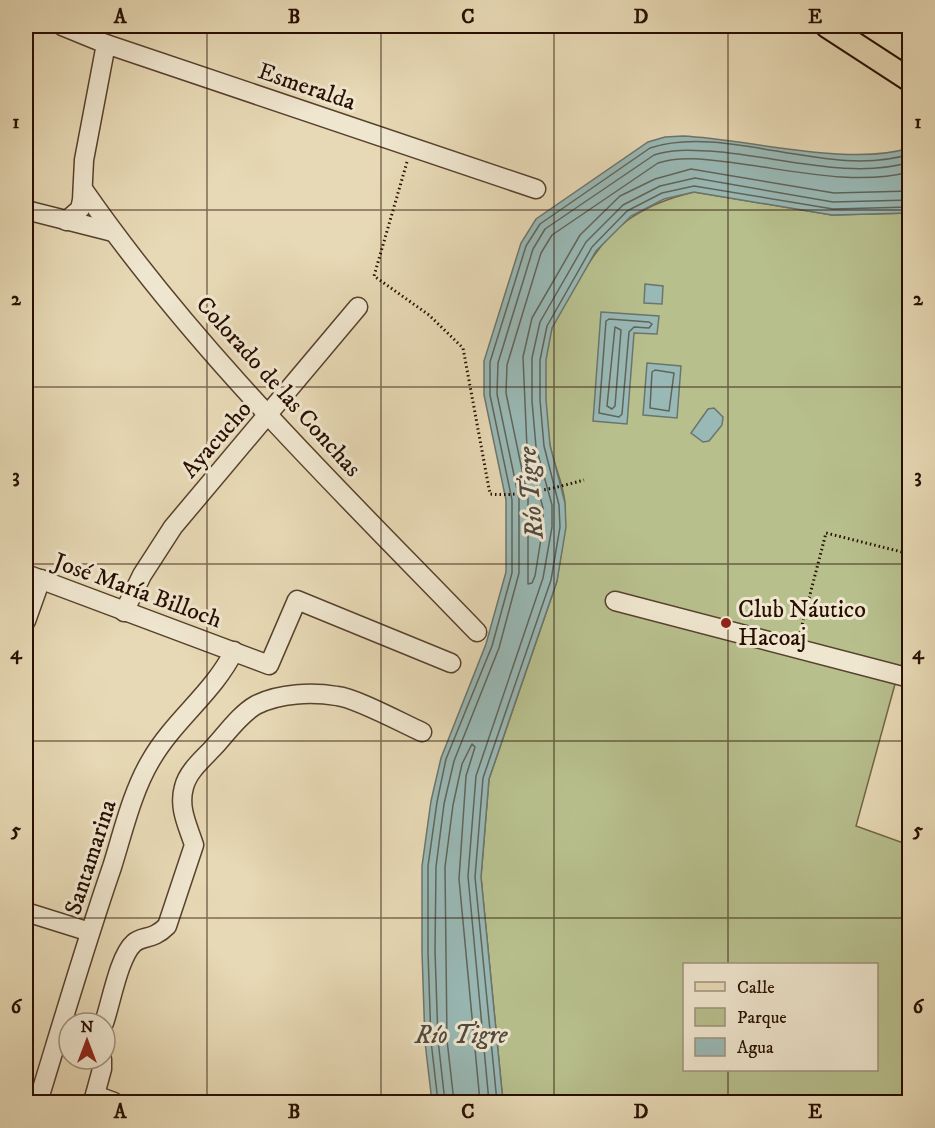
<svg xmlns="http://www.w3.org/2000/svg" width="935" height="1128" font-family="'IM FELL DW Pica',serif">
<rect width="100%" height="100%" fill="#e7d9b5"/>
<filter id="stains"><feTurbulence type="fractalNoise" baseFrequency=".00333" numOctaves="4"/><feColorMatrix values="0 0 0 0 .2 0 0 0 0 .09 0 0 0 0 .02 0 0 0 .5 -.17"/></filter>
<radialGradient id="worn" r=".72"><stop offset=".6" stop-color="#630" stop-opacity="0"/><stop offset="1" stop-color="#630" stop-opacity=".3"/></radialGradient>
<path fill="#b7bf8d" stroke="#706646" stroke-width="1.5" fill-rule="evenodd" d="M694 192 832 215 909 213V668L900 666 856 826 909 845V1102H503L481 877 489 779 557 581C560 557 567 528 565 504 564 485 554 465 550 446 543 412 539 362 552 328 559 310 572 293 581 276 609 227 639 205 694 192ZM684 964H876V1070H684Z"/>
<g fill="#99b9b6" stroke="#6c756d" stroke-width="1.5">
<path d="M683 136C747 139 850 167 909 148V213L832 215 694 192 664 199 631 216 596 251 552 328 546 360V400L550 445 565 503 566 527 557 581 489 779 481 877 503 1102H432L425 1042 422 952V866L431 801 441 758 486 644 506 572V500L484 395V361L521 243 536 219 648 142 665 137Z"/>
<path d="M645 284 663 286 662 304 644 303Z"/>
<path d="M601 312 659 316 657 334 634 333 627 424 593 421Z"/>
<path d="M647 363 681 366 677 418 643 415Z"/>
<path d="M714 408 723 417 722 425 709 441 703 442 691 433 708 409Z"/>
</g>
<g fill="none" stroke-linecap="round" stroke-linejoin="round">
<g stroke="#60645b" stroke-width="1.5">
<path d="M910 172C854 186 791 170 735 163 711 160 682 155 658 163L552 235 541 253 507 365 506 393 528 499V584L532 583 535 576 543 526V508L527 448 523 357 532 318 580 235 620 196 655 179 691 169 834 193 910 191"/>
<path d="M609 319 649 322 652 324 649 328 634 327 629 332 622 414 619 417 599 413 606 321Z"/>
<path d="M615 327 621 330 615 406 612 409 607 406Z"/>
<path d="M655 370 674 373 669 411 650 408 652 372Z"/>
<path d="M438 1102 431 1041 428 952V866L437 802 446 759 492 646 512 573V500L490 395V362L526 246 540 224 650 148C725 123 830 180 910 154"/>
<path d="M445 1102 438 1040 435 951 436 867 444 804 454 761 499 648 519 573V499L497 394 498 363 533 249 545 229 654 155C672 149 689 150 708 151 769 154 850 181 910 162"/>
<path d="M454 1102 447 1040 445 867 453 805 462 764 472 744 475 747 466 776 459 879 480 1102"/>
<path d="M489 1102 468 876 476 776 543 578 552 527V505L536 447 532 401V358L540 322 586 242 623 205 660 186 695 178 833 202 910 200"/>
<path d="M497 1102 475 877 483 778 551 580 560 527 559 505 544 446 540 400V360L547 326 592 247 627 211 662 193 694 186 833 209 910 207"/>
</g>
<defs>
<g id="minor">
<path d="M62 26 106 44 536 189"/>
<path d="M83 189C196 352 340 490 477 632"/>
<path d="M26 210 113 232"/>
<path d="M66 221 80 209 82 200 84 160 106 44"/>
<path d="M26 574 269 665 297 600 451 663"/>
<path d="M615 601 910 678"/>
<path d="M124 612 142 575 173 527 358 307"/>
<path d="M26 621 41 579"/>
<path d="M26 912 90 932"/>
<path d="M104 1023C111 1003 119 956 134 943 143 935 152 941 167 926L194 845C188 826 178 808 184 787 188 771 203 759 214 747 226 734 240 714 256 705 280 693 312 692 337 696 356 698 402 723 422 732"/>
<path d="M95 1095 114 1102"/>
<path d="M38 1102C62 1024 85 945 112 867 123 832 132 792 151 760 174 720 214 692 234 651"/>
<path d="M93 1102 102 1069V1059"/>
</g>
<path id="major" d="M827 26 910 80"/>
</defs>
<use href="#minor" stroke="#58412d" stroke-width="21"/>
<use href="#major" stroke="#280e00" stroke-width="26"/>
<g stroke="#280e00" stroke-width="3" stroke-dasharray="1.5 3" stroke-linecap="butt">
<path d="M407 162 374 276 429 315 463 348 490 494C520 497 555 488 584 480"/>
<path d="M800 633 826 533 910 554"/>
</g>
<use href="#minor" stroke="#efe6cf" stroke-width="18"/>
<use href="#major" stroke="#e7d9b5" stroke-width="22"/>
</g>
<path fill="none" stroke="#280e00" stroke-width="1.5" stroke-opacity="0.55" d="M207 26V1102M381 26V1102M554 26V1102M728 26V964M26 210H910M26 387H910M26 564H910M26 741H910M26 918H910M728 1070V1102"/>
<circle fill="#8f2418" stroke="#efe6cf" stroke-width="2" cx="726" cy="623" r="6"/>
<g text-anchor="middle" stroke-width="6" stroke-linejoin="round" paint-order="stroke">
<g font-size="24" fill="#280e00" stroke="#efe6cf">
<text transform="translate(307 86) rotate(19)" y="8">Esmeralda</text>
<text transform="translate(279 386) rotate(48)" y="8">Colorado de las Conchas</text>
<text transform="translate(216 439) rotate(-49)" y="8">Ayacucho</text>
<text transform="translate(138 590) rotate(20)" y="8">José María Billoch</text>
<text transform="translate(90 857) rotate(-72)" y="8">Santamarina</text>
</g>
<g font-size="24" fill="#280e00" stroke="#efe6cf" text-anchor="start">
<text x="738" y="617">Club Náutico<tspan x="738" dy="28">Hacoaj</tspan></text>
</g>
<g font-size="26" font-style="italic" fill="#504a40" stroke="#efe6cf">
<text transform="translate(530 493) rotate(-95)" y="9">Río Tigre</text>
<text x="461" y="1043">Río Tigre</text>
</g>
</g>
<rect width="935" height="1128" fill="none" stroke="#e7d9b5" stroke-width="66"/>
<rect x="683" y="963" width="195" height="108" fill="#efe6cf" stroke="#9f907c" stroke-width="1.5"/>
<rect x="695" y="982" width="30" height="9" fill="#e7d9b5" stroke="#9f907c" stroke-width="1.5"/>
<text x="737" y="993" font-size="18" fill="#280e00">Calle</text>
<rect x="695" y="1008" width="30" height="18" fill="#b7bf8d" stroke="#9f907c" stroke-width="1.5"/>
<text x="737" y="1023" font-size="18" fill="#280e00">Parque</text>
<rect x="695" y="1038" width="30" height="18" fill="#99b9b6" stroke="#9f907c" stroke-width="1.5"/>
<text x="737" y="1053" font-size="18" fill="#280e00">Agua</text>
<g transform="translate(87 1041)"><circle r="28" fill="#efe6cf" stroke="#9f907c" stroke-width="1.5"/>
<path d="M0-4.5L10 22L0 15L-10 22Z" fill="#8f2418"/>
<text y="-9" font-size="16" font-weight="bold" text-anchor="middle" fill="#280e00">N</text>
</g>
<rect x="33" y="33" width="869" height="1062" fill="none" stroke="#280e00" stroke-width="2"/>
<g font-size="20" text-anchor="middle" font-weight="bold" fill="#280e00">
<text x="120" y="23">A</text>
<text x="294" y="23">B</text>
<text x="468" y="23">C</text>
<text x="641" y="23">D</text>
<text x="815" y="23">E</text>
<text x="16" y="128">1</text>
<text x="918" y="128">1</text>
<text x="16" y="305">2</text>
<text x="918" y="305">2</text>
<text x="16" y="482">3</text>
<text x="918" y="482">3</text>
<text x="16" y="659">4</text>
<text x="918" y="659">4</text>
<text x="16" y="836">5</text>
<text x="918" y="836">5</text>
<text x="16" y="1013">6</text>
<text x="918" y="1013">6</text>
<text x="120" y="1118">A</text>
<text x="294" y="1118">B</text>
<text x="468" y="1118">C</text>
<text x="641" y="1118">D</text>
<text x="815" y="1118">E</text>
</g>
<rect width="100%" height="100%" filter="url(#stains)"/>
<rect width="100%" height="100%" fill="url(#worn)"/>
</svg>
